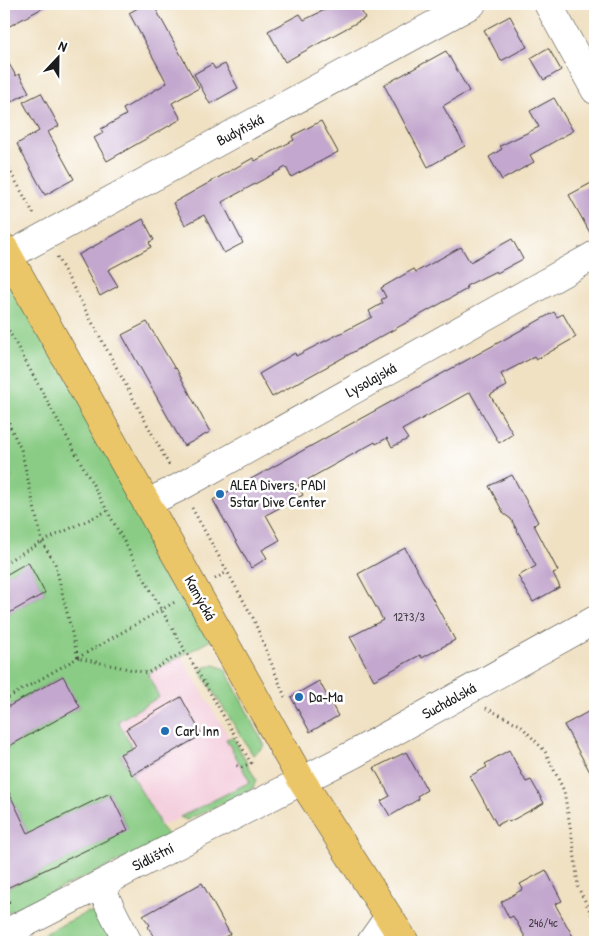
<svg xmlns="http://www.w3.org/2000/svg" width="599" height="946" font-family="'Patrick Hand',sans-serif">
<rect width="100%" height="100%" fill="#fff"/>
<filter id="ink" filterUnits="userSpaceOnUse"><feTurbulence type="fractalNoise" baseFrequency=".02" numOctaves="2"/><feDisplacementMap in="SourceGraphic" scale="10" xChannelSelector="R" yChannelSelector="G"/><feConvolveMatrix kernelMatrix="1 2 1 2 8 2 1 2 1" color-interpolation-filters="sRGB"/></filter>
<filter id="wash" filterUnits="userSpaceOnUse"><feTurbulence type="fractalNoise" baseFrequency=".0096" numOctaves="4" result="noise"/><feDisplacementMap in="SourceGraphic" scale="20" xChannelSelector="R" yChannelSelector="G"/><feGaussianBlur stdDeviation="1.12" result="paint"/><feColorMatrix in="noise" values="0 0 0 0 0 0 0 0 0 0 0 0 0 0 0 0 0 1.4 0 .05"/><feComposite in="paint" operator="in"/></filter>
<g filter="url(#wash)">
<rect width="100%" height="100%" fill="#f0e1c3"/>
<path fill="#f4cfdd" d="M181 656 229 737 226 739 250 782 192 813 160 826 157 818 120 754 118 721 159 697 148 674Z"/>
<g fill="#8acc85" stroke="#537450">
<path d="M4 262 213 639 148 674 159 697 118 721 132 748 120 755 157 818 160 826 170 838 4 914V876L8 888 128 829 110 793 37 829 30 837 13 801 4 805V749L80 707 62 676 4 709V616L45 593 28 563 4 576V483L12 478 4 464Z"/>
<path d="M215 665 225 669 265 746 253 755 200 671 205 667Z"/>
<path d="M233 737 256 780 253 788 246 792 187 820 180 817 250 782 226 739Z"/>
<path d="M88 912 100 916 113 942H27Z"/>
</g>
<g id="blocks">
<g fill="#c3a7ce">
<path d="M4 4H50L4 29Z"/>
<path d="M145 4H153L199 88 172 103 181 119 107 161 94 138 103 133 101 129 126 115 123 109 167 83 129 13Z"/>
<path d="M337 4H358L365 18 285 62 268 31 300 14 304 20Z"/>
<path d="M510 16 527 47 501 61 484 30Z"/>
<path d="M546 49H549L561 70 544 80 531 58Z"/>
<path d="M446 51 469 91 443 106 465 146 428 167 384 85Z"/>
<path d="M4 55 16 76 19 74 29 92 4 106Z"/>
<path d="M212 64 215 69 225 64 238 88 210 104 194 74Z"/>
<path d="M41 93 59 126 48 132 74 179 45 195 17 144 39 131 23 102Z"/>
<path d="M554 98 573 131 530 155 534 162 502 180 489 157 502 149 500 146 539 127 530 111Z"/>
<path d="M321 121 338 152 291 177 286 167 222 202 243 243 224 253 204 215 185 225 173 203 253 158 255 161 294 140 292 136Z"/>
<path d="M595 181V239L594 240 569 195Z"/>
<path d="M143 219 154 240 149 242 151 247 108 270 118 286 100 296 78 255Z"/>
<path d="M512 239 523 259 497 273 496 271 466 286 467 289 272 397 259 374 295 353 296 356 372 317 369 311 383 303 381 300 386 297 381 288 414 269 416 272 461 247 470 262Z"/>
<path d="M554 312 557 317 563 314 576 337 536 360 534 357 501 374 507 386 490 395 513 434 499 443 470 392 402 430 408 439 392 447 387 438 376 444 375 442 298 485 303 495 266 515 280 540 262 550 267 558 251 568 213 500Z"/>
<path d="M147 322 175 369 176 368 210 432 184 446 122 335Z"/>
<path d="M512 475 538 522 534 525 558 571 553 573 560 587 533 602 518 576 536 566 511 519 504 514 489 486Z"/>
<path d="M405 548 455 640 422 658 420 655 374 680 350 637 383 620 358 574Z"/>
<path d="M28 562 45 593 4 616V576Z"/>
<path d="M63 676 80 707 4 749V709Z"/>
<path d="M319 681 338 716 310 732 291 697Z"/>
<path d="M181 697 202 735 132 775 120 754 136 746 126 729Z"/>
<path d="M595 708V781L564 725Z"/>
<path d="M509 750 526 782 531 780 544 803 509 822 507 820 497 825 470 776 487 767 485 764Z"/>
<path d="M406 752 427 790 417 796 419 799 390 816 381 801 390 796 374 768Z"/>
<path d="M4 782 28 833 110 793 128 830 7 888 4 876Z"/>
<path d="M546 870 562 901 555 904 576 942H528L513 916 509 918 501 902 523 889 520 884Z"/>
<path d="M202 883 230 934 215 942H157L148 927 150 925 143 916Z"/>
</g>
</g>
</g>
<g filter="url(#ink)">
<use href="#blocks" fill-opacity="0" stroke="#3c3a35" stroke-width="1"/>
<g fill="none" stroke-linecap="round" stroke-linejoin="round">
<defs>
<g id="minor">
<path d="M548 4 595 90"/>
<path d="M8 256 472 4"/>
<path d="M147 503 180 487 595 255"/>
<path d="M99 885 128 942"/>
<path d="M4 934 354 754 595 620"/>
<path d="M371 942 388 918"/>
</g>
<path id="major" d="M4 248 302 781 405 942"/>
</defs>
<use href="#minor" stroke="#3c3a35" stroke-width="29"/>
<use href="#major" stroke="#3c3a35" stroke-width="29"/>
<g stroke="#3c3a35" stroke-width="3" stroke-dasharray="1 4" stroke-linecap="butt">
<path d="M4 160 35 216"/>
<path d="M57 257 170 467"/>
<path d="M4 322 161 609 251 763 242 767 234 765"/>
<path d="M4 403 10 427 21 449 42 542 55 563 78 658 147 673 185 651"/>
<path d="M192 508 253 618 285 697"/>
<path d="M4 563 42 542 107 511"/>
<path d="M215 579 227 572"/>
<path d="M4 700 175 602"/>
<path d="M486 708 520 725 545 751 564 791 574 849 578 887 595 921"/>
<path d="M4 902H12"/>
</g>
<use href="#minor" stroke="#fff" stroke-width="28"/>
<use href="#major" stroke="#ebc669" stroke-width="28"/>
</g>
</g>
<g fill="#1f6fb2" stroke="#fff" stroke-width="2">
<circle cx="220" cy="494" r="5"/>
<circle cx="299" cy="697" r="5"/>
<circle cx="165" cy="731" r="5"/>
</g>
<g text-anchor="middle" stroke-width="5" stroke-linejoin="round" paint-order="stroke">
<g font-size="12" fill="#463f48">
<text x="409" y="621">1273/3</text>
<text x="543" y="927">246/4c</text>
</g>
<g font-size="15" fill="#1c1c1c" stroke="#fff">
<text transform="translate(240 130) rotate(-28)" y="5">Budyňská</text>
<text transform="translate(371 380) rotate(-29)" y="5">Lysolajská</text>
<text transform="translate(200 598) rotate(61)" y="5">Kamýcká</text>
<text transform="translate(449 701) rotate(-29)" y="5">Suchdolská</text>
<text transform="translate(153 857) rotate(-27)" y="5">Sídlištní</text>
</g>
<g font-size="15" fill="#1c1c1c" stroke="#fff" text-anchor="start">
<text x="230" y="490">ALEA Divers, PADI<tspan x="230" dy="17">5star Dive Center</tspan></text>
<text x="309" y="702">Da-Ma</text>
<text x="175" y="736">Carl Inn</text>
</g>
</g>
<rect width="599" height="946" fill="none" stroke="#fff" stroke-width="20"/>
<g transform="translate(58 58) rotate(22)" stroke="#ffffff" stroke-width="4" paint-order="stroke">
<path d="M0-4L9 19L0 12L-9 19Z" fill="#1c1c1c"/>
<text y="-8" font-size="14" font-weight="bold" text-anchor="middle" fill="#1c1c1c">N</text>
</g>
</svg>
